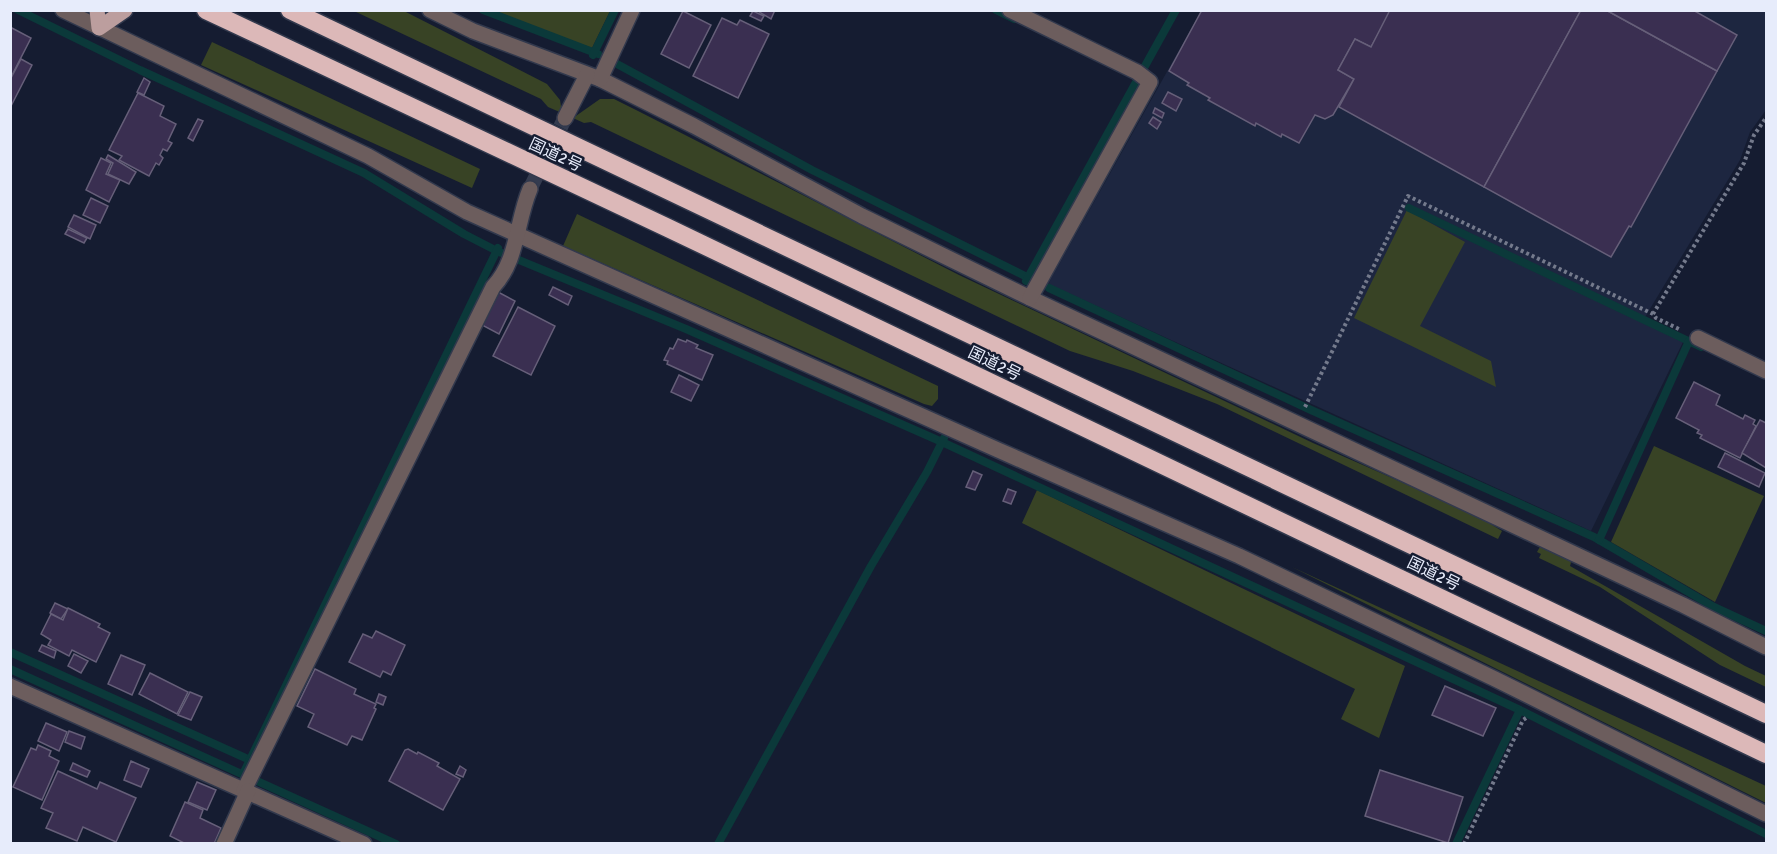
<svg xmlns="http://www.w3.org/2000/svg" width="1777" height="854" font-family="Signika,'Noto Sans JP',sans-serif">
<rect width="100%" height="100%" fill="#151c31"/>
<path fill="#1d2640" d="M1201 11H1766V110L1750 132 1740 160 1642 322 1683 342 1591 531 1048 284Z"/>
<g fill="#384325">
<path d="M354 11H404L547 84 560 100 562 113 548 107 541 99Z"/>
<path d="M489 11H610L592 48Z"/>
<path d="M212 42 480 169 472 188 201 65Z"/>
<path d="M600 99H614L640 112 959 275 1313 443 1476 515 1502 531 1498 539 1217 404 1133 371 1070 351 591 122 584 123 573 118Z"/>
<path d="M1407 210 1465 242 1420 326 1491 361 1496 387 1354 318Z"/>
<path d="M577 214 938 386V399L932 406 924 404 563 246Z"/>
<path d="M1654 446 1764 496 1715 602 1611 542Z"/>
<path d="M1037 490 1405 666 1379 738 1341 719 1355 689 1022 523Z"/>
<path d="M1541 545 1572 559 1570 566 1745 666 1766 676V687L1720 665 1600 587 1539 558 1541 554 1537 552Z"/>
<path d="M1292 567 1766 786V803Z"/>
</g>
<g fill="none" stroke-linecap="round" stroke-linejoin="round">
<g stroke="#0b393a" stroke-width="8">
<path d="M18 10 140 70 364 173 464 234 497 251 686 329 942 442 1520 710 1766 834"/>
<path d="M483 10 598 54"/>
<path d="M996 10 1014 19"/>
<path d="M593 55 615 10"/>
<path d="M617 64 812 170 1033 280"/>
<path d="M1409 208 1701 347"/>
<path d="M1026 281 1176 10"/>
<path d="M1049 288 1311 410 1594 537 1714 607 1766 631"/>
<path d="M1599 540 1689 341"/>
<path d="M10 652 250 760"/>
<path d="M10 669 396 844"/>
<path d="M243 774 498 248"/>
<path d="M718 844 871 566 927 472 944 438"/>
<path d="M1456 844 1520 710"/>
</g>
</g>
<g fill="#3a2f51" stroke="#665f79" stroke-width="1.5">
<path d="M756 10H775L771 19Z"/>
<path d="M1202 10H1390L1391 11 1371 47 1355 39 1338 70 1354 79 1333 115 1325 119 1315 115 1299 143 1282 134 1281 137 1256 123 1255 126 1208 100 1210 98 1187 85 1189 83 1169 71Z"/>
<path d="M1581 10 1484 187 1339 107 1354 79 1338 70 1355 39 1371 47 1390 10Z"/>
<path d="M1581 10H1606L1717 71 1631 227 1629 226 1611 257 1484 187Z"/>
<path d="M1606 10H1693L1737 35 1717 71Z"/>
<path d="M683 11 711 25 689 68 661 54Z"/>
<path d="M753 11 764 16 761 21 750 16Z"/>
<path d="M722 18 737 25 740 20 769 34 738 98 693 76Z"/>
<path d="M10 27 31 38 10 79Z"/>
<path d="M21 59 32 65 10 108V80Z"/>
<path d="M144 78 150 82 144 95 137 92Z"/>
<path d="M1168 92 1182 99 1176 111 1162 103Z"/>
<path d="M138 93 164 106 160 116 176 124 168 141 172 143 167 151 163 149 160 155 163 158 159 165 156 163 149 176 119 160 122 156 109 150Z"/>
<path d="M1155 108 1164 113 1162 118 1153 113Z"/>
<path d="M1153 117 1161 122 1157 129 1149 123Z"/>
<path d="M198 119 203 121 193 141 188 138Z"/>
<path d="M108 155 136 172 129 184 108 174 113 163 106 159Z"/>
<path d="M101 158 111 163 106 174 120 180 109 202 86 190Z"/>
<path d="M91 198 108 206 100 223 83 215Z"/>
<path d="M74 215 96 225 90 239 68 227Z"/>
<path d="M68 229 87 238 84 243 65 234Z"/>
<path d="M553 287 572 296 568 305 549 295Z"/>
<path d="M498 292 515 301 499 334 482 325Z"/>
<path d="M518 307 555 326 531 375 493 356Z"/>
<path d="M678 339 686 342 687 340 698 345 696 348 713 355 702 380 667 364 668 361 664 360 670 348 673 349Z"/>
<path d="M679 375 699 385 691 401 671 392Z"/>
<path d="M1694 382 1720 395 1716 405 1743 419 1745 415 1755 420 1753 424 1756 426 1740 458 1700 438 1702 435 1697 433 1699 430 1676 418Z"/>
<path d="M1760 420 1766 423V468L1742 453Z"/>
<path d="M1725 453 1765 473 1759 487 1718 467Z"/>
<path d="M973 471 982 475 975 490 966 487Z"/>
<path d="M1008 489 1016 492 1011 504 1003 501Z"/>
<path d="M55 603 68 609 61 619 50 613Z"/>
<path d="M68 608 100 624 98 627 110 633 96 662 72 650 69 656 48 645 51 640 41 634 51 614 63 620Z"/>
<path d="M376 631 405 645 391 675 383 671 380 677 349 662 363 634 372 638Z"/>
<path d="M42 645 56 651 54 658 39 651Z"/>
<path d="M74 654 88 661 81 673 68 666Z"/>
<path d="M121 655 145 665 132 695 108 684Z"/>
<path d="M315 669 356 689 354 694 376 704 374 708 376 709 362 740 352 736 347 745 308 727 314 714 297 706Z"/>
<path d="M150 673 188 692 177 714 139 694Z"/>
<path d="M1445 686 1496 708 1483 736 1432 715Z"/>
<path d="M190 692 202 697 191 720 178 715Z"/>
<path d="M379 694 386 697 383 705 376 702Z"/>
<path d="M46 723 67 732 59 751 38 741Z"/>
<path d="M69 731 85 737 81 749 65 742Z"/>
<path d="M38 745 51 751 49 756 59 761 42 800 13 787 31 748 36 750Z"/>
<path d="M408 749 417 754 418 752 439 763 437 766 460 779 443 810 389 781 405 750Z"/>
<path d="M131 761 149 769 141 787 124 780Z"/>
<path d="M73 763 90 771 87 777 70 770Z"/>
<path d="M460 766 466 770 463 777 456 774Z"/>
<path d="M1380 770 1463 797 1448 843 1365 816Z"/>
<path d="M58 771 97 789 100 782 136 798 116 842 83 827 77 841 46 828 53 813 41 808Z"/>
<path d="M197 782 216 790 207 810 188 802Z"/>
<path d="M185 802 203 810 200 818 221 828 214 844H186L170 836Z"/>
</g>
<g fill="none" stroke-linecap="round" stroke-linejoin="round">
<path stroke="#343b4f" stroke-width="15" stroke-dasharray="15 8" stroke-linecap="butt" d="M530 189 565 118"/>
<defs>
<g id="minor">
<path d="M63 10 368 156 467 212 998 450 1239 556 1495 679 1766 814"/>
<path d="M430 10 473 31 600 79 694 126 862 216 1030 298 1683 605 1766 647"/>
<path d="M1010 10 1137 72 1150 82 1030 298"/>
<path d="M600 79 632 10"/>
<path d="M565 118 587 75"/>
<path d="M1698 338 1766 371"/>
<path d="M10 686 364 844"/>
<path d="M244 790 493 287C518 261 516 222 530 189"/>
<path d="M224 844 248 791"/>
</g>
<path id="major" d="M97 10 99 28 125 10"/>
<g id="highway">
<path d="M206 10 668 228 1766 754"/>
<path d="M290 10 1766 714"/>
</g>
</defs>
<use href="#minor" stroke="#32394d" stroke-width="18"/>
<use href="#major" stroke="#32394d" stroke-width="18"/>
<use href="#highway" stroke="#32394d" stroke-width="21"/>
<g stroke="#747a8c" stroke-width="4" stroke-dasharray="3 3" stroke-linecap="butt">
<path d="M1653 314 1744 163 1754 135 1766 118"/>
<path d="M1305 407 1408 196 1653 314 1656 318 1681 330"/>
<path d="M1464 844 1523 720 1526 718"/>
</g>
<use href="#minor" stroke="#6c5d5d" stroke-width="15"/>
<use href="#major" stroke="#bc9e9e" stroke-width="15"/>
<use href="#highway" stroke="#dcb8b8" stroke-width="18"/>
</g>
<g text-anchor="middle" stroke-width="5" stroke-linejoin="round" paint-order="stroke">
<g font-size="16" fill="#e7ecfb" stroke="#151c31">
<text transform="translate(556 154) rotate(25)" y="6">国道2号</text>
<text transform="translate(995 363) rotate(26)" y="6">国道2号</text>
<text transform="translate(1434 573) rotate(26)" y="6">国道2号</text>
</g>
</g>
<rect width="1777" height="854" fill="none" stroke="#e7ecfb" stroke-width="24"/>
</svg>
